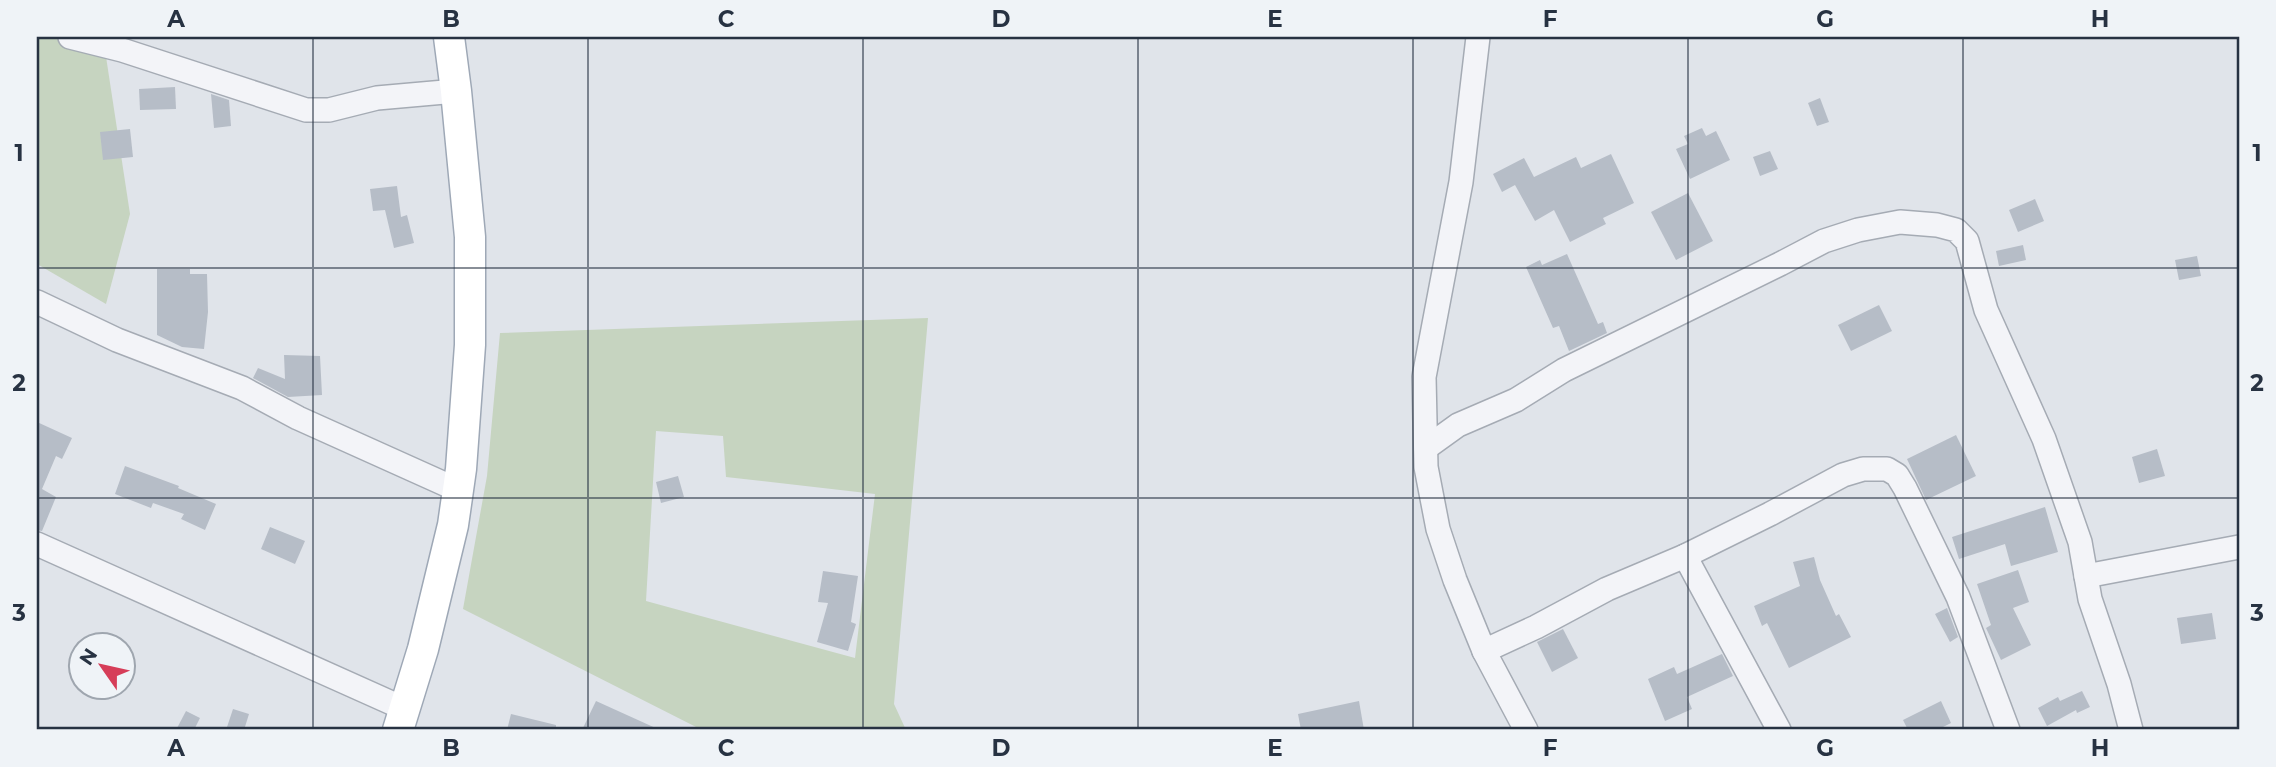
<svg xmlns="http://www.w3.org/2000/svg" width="2276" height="767" font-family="Montserrat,sans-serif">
<rect width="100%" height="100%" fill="#e0e4ea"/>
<g fill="#c6d4c0" fill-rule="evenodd">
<path d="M37 37H103L130 214 106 304 37 264Z"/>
<path d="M928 318 894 704 906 730H702L463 609 487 476 500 333ZM656 431 723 436 726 477 875 494 855 658 646 601Z"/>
</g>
<g fill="#b6bdc7">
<path d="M175 87 176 109 140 110 139 89Z"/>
<path d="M211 94 229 100 231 126 214 128Z"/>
<path d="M1820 98 1829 122 1817 126 1808 103Z"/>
<path d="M1702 128 1706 136 1716 131 1730 160 1690 179 1676 149 1688 144 1684 136Z"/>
<path d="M130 129 133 157 103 160 100 132Z"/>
<path d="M1770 151 1778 169 1760 176 1753 157Z"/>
<path d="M1611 154 1634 203 1603 218 1606 224 1570 242 1554 210 1535 221 1515 185 1502 192 1493 174 1524 158 1534 177 1576 157 1581 168Z"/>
<path d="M397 186 401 217 407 215 414 243 394 248 385 210 373 211 370 189Z"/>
<path d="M1688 193 1713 241 1676 260 1651 212Z"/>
<path d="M2035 199 2044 221 2018 232 2009 210Z"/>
<path d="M2023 245 2026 260 1999 266 1996 251Z"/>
<path d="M1567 254 1598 324 1603 322 1607 333 1569 351 1559 326 1553 328 1526 267 1540 260 1542 265Z"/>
<path d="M2197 256 2201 276 2179 280 2175 260Z"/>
<path d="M157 269H190V274H207L208 312 204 349 182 347 157 335Z"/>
<path d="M1879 305 1892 331 1851 351 1838 325Z"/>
<path d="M284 355 320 356 322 395 288 397 253 378 258 368 285 379Z"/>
<path d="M37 422 72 438 62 459 56 456 42 489 56 497 42 531 37 530Z"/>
<path d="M1956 435 1976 476 1926 500 1907 459Z"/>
<path d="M2157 449 2165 476 2139 483 2132 457Z"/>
<path d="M125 466 179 486 178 488 216 504 205 530 181 519 184 514 153 503 151 508 115 494Z"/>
<path d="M678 476 684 497 661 503 656 482Z"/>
<path d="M2045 507 2058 552 2011 566 2005 544 1959 559 1952 537Z"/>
<path d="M270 527 305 541 295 564 261 549Z"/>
<path d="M1814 557 1820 580 1836 616 1839 614 1851 637 1789 668 1767 623 1762 626 1754 606 1800 586 1793 562Z"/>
<path d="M2018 570 2029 602 2013 608 2031 645 2001 660 1986 628 1991 625 1977 584Z"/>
<path d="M823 571 858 576 851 622 856 624 848 651 817 642 828 603 818 602Z"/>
<path d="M1947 608 1958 637 1950 642 1935 614Z"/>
<path d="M2212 613 2216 639 2181 644 2177 618Z"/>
<path d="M1563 629 1578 658 1552 672 1537 642Z"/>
<path d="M1722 654 1733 676 1687 697 1692 709 1665 721 1648 679 1674 667 1677 674Z"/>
<path d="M2082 691 2090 707 2077 713 2076 710 2047 726 2038 708 2058 697 2060 701Z"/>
<path d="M596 701 660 730H582Z"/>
<path d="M1359 701 1364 730H1301L1298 714Z"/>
<path d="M1941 701 1951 723 1937 730H1908L1903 720Z"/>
<path d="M233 709 249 714 244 730H226Z"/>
<path d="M186 711 200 718 194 730H176Z"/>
<path d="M511 714 556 725V730H507Z"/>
</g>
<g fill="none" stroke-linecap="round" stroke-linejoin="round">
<defs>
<g id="minor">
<path d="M70 37 122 50 306 110H329L377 98 456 91"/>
<path d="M1478 37 1461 182 1424 377 1426 467 1438 529 1455 580 1484 651 1526 730"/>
<path d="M37 302 117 340 242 388 298 418 458 490"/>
<path d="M1426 448 1458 425 1516 400 1564 370 1780 264 1824 241 1858 230 1900 222 1937 225 1956 230 1967 241 1986 310 2044 439 2080 542 2090 599 2119 684 2131 730"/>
<path d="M37 544 405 709"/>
<path d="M1685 556 1779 730"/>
<path d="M2086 576 2239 547"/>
<path d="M1484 651 1536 627 1607 589 1685 556 1770 514 1843 475 1863 469H1887L1897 475 1905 488 1958 597 2008 730"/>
</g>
<path id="major" d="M398 730 423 649 453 525 461 469 470 345V237L456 91 449 37"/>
</defs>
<use href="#minor" stroke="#a5abb4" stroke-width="26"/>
<use href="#major" stroke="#9ea8b6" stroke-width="33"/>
<use href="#minor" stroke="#f3f4f8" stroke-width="23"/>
<use href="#major" stroke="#fff" stroke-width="30"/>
</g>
<path fill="none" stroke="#273242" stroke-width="2" stroke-opacity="0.55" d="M313 37V730M588 37V730M863 37V730M1138 37V730M1413 37V730M1688 37V730M1963 37V730M37 268H2239M37 498H2239"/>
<rect width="2276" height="767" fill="none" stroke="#eff3f7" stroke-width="77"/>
<g transform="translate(102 666) rotate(304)"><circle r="33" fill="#eff3f7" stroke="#9fa6af" stroke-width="2"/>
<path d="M0-5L12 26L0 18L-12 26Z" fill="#d63d58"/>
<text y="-10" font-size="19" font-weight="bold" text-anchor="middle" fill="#273242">N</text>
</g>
<rect x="38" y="38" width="2200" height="690" fill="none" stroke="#273242" stroke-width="2.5"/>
<g font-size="23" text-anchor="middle" font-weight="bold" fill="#273242">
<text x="176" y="27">A</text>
<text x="451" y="27">B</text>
<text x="726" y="27">C</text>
<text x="1001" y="27">D</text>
<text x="1275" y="27">E</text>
<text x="1550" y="27">F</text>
<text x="1825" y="27">G</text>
<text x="2100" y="27">H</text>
<text x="19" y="161">1</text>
<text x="2257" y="161">1</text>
<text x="19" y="391">2</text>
<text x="2257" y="391">2</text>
<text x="19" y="621">3</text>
<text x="2257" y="621">3</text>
<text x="176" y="756">A</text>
<text x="451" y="756">B</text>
<text x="726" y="756">C</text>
<text x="1001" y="756">D</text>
<text x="1275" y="756">E</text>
<text x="1550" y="756">F</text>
<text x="1825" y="756">G</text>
<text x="2100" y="756">H</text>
</g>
</svg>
